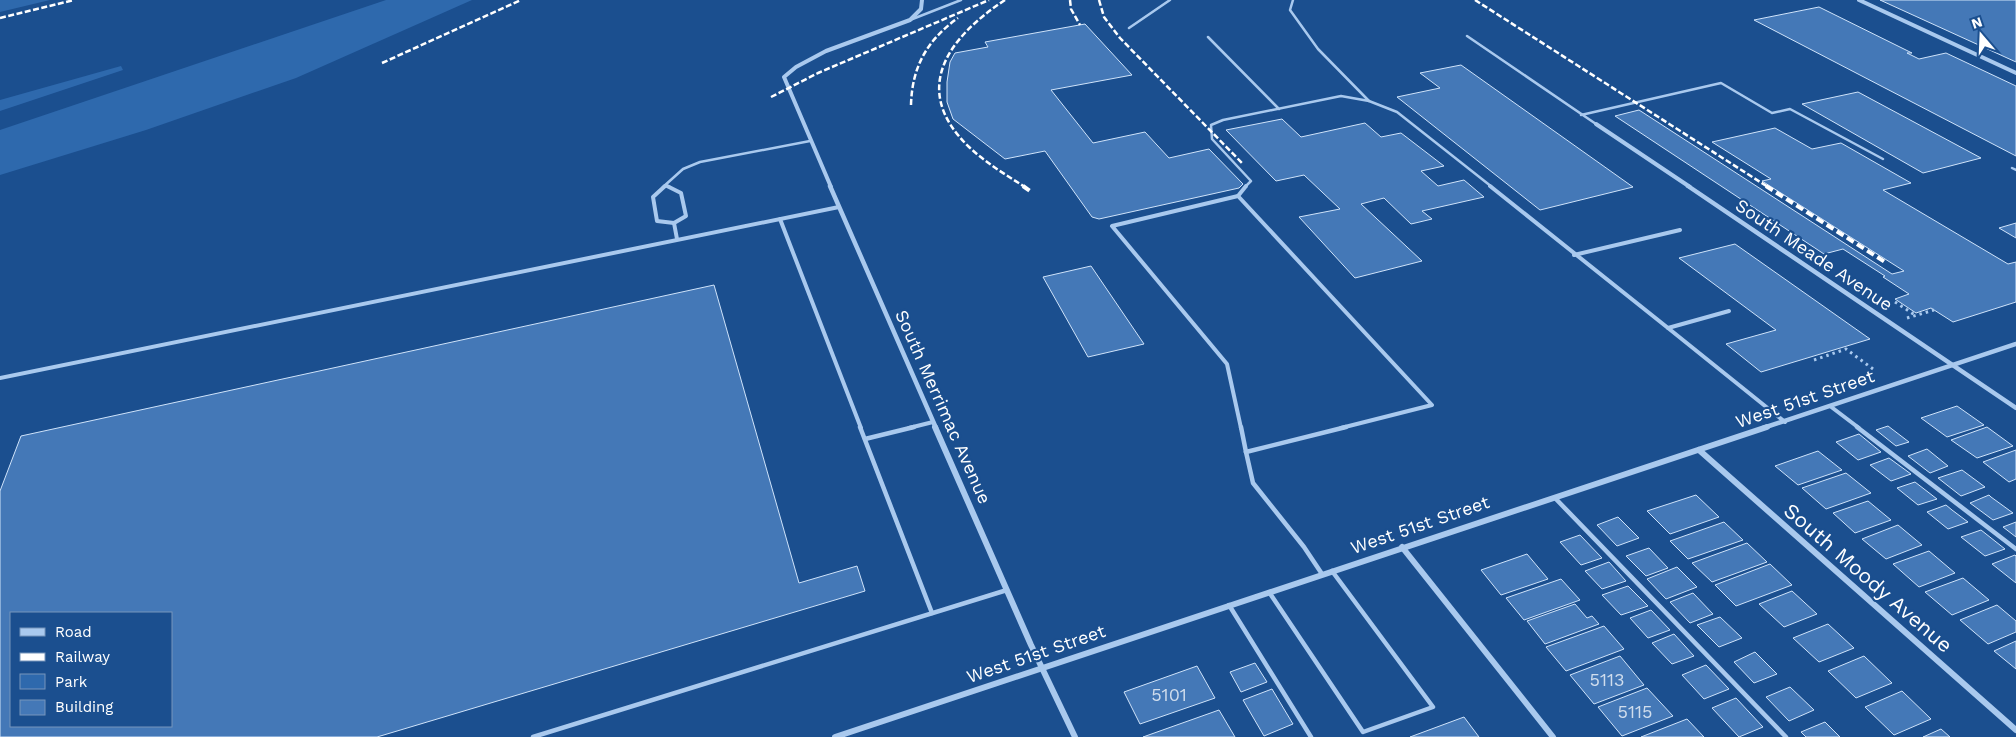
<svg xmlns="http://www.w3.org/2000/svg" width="2016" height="737" font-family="'Work Sans',sans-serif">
<rect width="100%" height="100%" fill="#1b4f8f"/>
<g fill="#2e69ad">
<path d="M0 0H50L0 12Z"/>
<path d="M386 0H472L296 78 146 130 0 175V130Z"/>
<path d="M121 66 123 70 0 111V100Z"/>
</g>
<g fill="#4478b7" stroke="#cfe3fa" fill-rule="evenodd">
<path d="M1880 0H2016V62Z"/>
<path d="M1819 7 1912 53H1907L1919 59 1946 53 2016 86V156L1754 20Z"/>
<path d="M1085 24 1132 75 1051 90 1093 143 1145 132 1169 158 1209 149 1243 184 1239 188 1099 219 1092 217 1045 151 1005 159 953 119 947 102V82L950 62 955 53 988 47 985 42Z"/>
<path d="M1461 65 1633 187 1540 210 1397 97 1440 88 1420 73Z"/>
<path d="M1858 92 1981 158 1923 173 1802 104Z"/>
<path d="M1639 110 1892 274 1904 271 1762 181 1771 179 1712 142 1775 128 1812 149 1841 143 1911 183 1883 190 2008 264 2016 262V302L1953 322 1931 308 1916 313 1895 299 1909 294 1883 277 1885 276 1843 249 1824 254 1615 116Z"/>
<path d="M1282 119 1301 137 1365 123 1381 137 1401 133 1444 166 1421 171 1438 186 1464 180 1484 197 1422 211 1432 219 1411 224 1384 198 1361 204 1422 261 1355 278 1299 217 1340 209 1304 175 1276 181 1226 130Z"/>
<path d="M2016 223V238L1999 228Z"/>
<path d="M1735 244 1870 339 1761 372 1726 344 1776 330 1679 258Z"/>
<path d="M1091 266 1144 344 1088 357 1043 277Z"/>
<path d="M714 285 799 583 857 566 865 591 377 737H0V491L21 436ZM11 613H171V726H11Z"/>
<path d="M1957 406 1984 425 1947 437 1921 418Z"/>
<path d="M1888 426 1909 442 1896 446 1876 430Z"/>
<path d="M1987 427 2013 446 1977 458 1951 440Z"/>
<path d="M1859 434 1881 452 1858 460 1836 442Z"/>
<path d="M1927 449 1948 466 1930 473 1908 456Z"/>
<path d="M2016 450V479L2009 482 1983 462Z"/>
<path d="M1818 451 1842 470 1798 485 1775 466Z"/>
<path d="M1889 458 1911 474 1891 481 1870 465Z"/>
<path d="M1962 470 1985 487 1961 496 1938 478Z"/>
<path d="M1846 473 1871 493 1826 509 1802 488Z"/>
<path d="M1915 482 1937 499 1918 505 1897 488Z"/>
<path d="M1696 495 1719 517 1670 534 1647 511Z"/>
<path d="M1989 495 1991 497 2013 513 1993 520 1970 503Z"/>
<path d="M1868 501 1891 520 1855 533 1833 513Z"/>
<path d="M1946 505 1952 510 1968 522 1948 529 1927 512Z"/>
<path d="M1618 517 1639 538 1617 546 1597 525Z"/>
<path d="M1724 522 1743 540 1688 559 1670 541Z"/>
<path d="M2016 522V537L2003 527Z"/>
<path d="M1898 525 1922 545 1886 559 1862 539Z"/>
<path d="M1981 530 2005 549 1985 556 1961 537Z"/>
<path d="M1580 535 1602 558 1581 565 1560 542Z"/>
<path d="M1747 543 1767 562 1712 582 1692 563Z"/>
<path d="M1649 548 1668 568 1646 576 1626 556Z"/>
<path d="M1929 551 1955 573 1919 587 1893 564Z"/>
<path d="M1527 554 1548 579 1501 595 1481 570Z"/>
<path d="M2015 555 2016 556V583L1992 564Z"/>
<path d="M1609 562 1626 581 1602 589 1585 571Z"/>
<path d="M1770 564 1792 585 1736 606 1715 585Z"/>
<path d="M1677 567 1697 587 1666 599 1647 579Z"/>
<path d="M1963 578 1989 600 1952 615 1925 592Z"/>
<path d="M1561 579 1580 600 1524 620 1506 598Z"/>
<path d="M1628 586 1648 606 1621 615 1602 595Z"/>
<path d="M1792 591 1817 614 1784 627 1759 604Z"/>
<path d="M1693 593 1713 614 1690 623 1670 602Z"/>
<path d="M1575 604 1587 618 1592 616 1599 624 1545 644 1527 621Z"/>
<path d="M1997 605 2016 621V632L1988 644 1960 620Z"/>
<path d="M1651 610 1670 630 1648 638 1630 618Z"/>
<path d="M1720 617 1742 638 1719 647 1697 625Z"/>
<path d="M1828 624 1854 648 1819 662 1793 638Z"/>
<path d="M1604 626 1624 649 1566 671 1546 647Z"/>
<path d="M1674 634 1694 656 1672 664 1652 643Z"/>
<path d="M2016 641V669L1994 651Z"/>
<path d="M1755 652 1777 674 1754 683 1734 662Z"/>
<path d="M1620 656 1644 685 1594 704 1570 675Z"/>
<path d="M1864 656 1892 683 1856 698 1828 671Z"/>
<path d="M1255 663 1267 682 1241 692 1230 672Z"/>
<path d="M1706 665 1729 689 1704 699 1682 675Z"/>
<path d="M1197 666 1215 698 1140 724 1124 692Z"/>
<path d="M1790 687 1814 710 1789 721 1766 697Z"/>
<path d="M1647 688 1673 716 1622 736 1598 707Z"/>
<path d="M1272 689 1293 724 1264 736 1243 700Z"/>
<path d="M1902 691 1931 719 1894 735 1865 707Z"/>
<path d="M1736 698 1763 727 1739 737 1712 708Z"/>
<path d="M1219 710 1235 737H1143Z"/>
<path d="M1464 717 1479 737H1410Z"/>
<path d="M1687 719 1704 737H1641Z"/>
<path d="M1825 722 1840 737H1806L1801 732Z"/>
<path d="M1941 729 1950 737H1923Z"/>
</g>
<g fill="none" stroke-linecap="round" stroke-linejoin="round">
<g stroke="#a9c9ee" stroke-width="3" stroke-dasharray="2.5 4" stroke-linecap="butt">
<path d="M1895 302 1915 315"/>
<path d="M1907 318 1934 310"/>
<path d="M1814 360 1846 349 1873 369"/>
</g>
<g stroke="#a9c9ee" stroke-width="2.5">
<path d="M1293 0 1290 10 1318 49 1369 101"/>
<path d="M910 20 961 0"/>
<path d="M1129 28 1170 0"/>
<path d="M1467 36 1596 124"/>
<path d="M1208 37 1279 109"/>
<path d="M1581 115 1721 83 1772 113 1790 109 1883 159"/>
<path d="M2012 168 2016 170"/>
<path d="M667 186 670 187"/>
<path d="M663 187 683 169 700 162 810 141"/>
<path d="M1245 187 1251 181 1212 139 1211 125 1223 120 1341 96 1369 101 1397 112 1492 187"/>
</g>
<g stroke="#a9c9ee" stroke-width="4">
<path d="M665 186 653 197 657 221 674 223 686 216 681 193 667 186"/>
<path d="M1490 186 1668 328"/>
<path d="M1238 196 1246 186"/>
<path d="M780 219 861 428"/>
<path d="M674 223 677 239"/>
<path d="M1574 255 1680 230"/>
<path d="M1729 311 1668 328 1785 422"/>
<path d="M0 378 839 207"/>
<path d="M1830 406 1859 428"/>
<path d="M909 428 933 422"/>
<path d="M1241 428 1227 364 1112 226 1238 196 1432 405 1341 428"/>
</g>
<g stroke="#a9c9ee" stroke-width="4.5">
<path d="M860 427 932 613"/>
<path d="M1241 427 1246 452"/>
<path d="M1857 427 2016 549"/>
<path d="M865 439 914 427"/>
<path d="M1246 452 1253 483 1304 547 1322 574"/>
<path d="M1246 452 1346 427"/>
<path d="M1555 498 1786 737"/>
<path d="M1269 592 1363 732 1433 707 1332 571"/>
<path d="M1229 605 1311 737"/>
<path d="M533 737 1007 590"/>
</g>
<g stroke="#a9c9ee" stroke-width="4">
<path d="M1859 0 2016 73"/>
<path d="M1596 124 1690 187"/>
<path d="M831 187 784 77 796 67 826 51 910 20 921 9 922 0"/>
</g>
<g stroke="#a9c9ee" stroke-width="4.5">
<path d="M830 186 936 428"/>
<path d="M1688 186 2016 408"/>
<path d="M1763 428 2016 344"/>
</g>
<g stroke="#a9c9ee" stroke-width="6">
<path d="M935 427 1031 645 1075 737"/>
<path d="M1699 450 2016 730"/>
<path d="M1402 547 1553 737"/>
<path d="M835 737 1767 427"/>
</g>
<g stroke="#fff" stroke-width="2.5" stroke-dasharray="6 2.5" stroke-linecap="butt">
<path d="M1005 0C949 37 909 89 969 147 986 163 1006 175 1025 187"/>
<path d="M1070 0 1071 9 1080 25"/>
<path d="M1099 0 1104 17 1120 38 1242 163"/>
<path d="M1475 0 1768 187"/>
<path d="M0 18 74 0"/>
<path d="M382 63 521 0"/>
<path d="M771 97 818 73 989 0"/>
<path d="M911 105C912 67 927 40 958 18"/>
</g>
<g stroke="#fff" stroke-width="4" stroke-dasharray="8 4" stroke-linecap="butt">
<path d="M1023 186 1030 191"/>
<path d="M1766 186 1885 262"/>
</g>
</g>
<g text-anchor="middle" stroke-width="4.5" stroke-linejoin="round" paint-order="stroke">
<g font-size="18" fill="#fff" stroke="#1b4f8f">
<text transform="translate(1814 255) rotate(34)" y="6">South Meade Avenue</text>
<text transform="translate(1805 399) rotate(-19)" y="6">West 51st Street</text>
<text transform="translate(943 407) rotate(66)" y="6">South Merrimac Avenue</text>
<text transform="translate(1420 525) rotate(-19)" y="6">West 51st Street</text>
<text transform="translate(1036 654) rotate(-19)" y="6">West 51st Street</text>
</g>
<g font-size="18" fill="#d0dded">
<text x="1607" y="686">5113</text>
<text x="1169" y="701">5101</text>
<text x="1635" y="718">5115</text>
</g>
<g font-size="21" fill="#fff" stroke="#1b4f8f">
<text transform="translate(1868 578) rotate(41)" y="7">South Moody Avenue</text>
</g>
</g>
<rect x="10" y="612" width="162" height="115" fill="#1b4f8f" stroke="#7695bc"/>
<rect x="20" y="628" width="25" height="8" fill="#a9c9ee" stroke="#7695bc"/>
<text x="55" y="637" font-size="15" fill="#ffffff">Road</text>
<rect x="20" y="653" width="25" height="8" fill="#ffffff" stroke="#7695bc"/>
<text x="55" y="662" font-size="15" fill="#ffffff">Railway</text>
<rect x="20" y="674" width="25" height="15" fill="#2e69ad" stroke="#7695bc"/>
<text x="55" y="687" font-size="15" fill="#ffffff">Park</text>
<rect x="20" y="700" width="25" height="15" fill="#4478b7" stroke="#7695bc"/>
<text x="55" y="712" font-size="15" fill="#ffffff">Building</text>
<g transform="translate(1981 35) rotate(341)" stroke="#1b4f8f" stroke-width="4" paint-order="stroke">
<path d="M0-4L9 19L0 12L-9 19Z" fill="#ffffff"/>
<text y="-8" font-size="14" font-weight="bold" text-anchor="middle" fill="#ffffff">N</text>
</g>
</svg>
